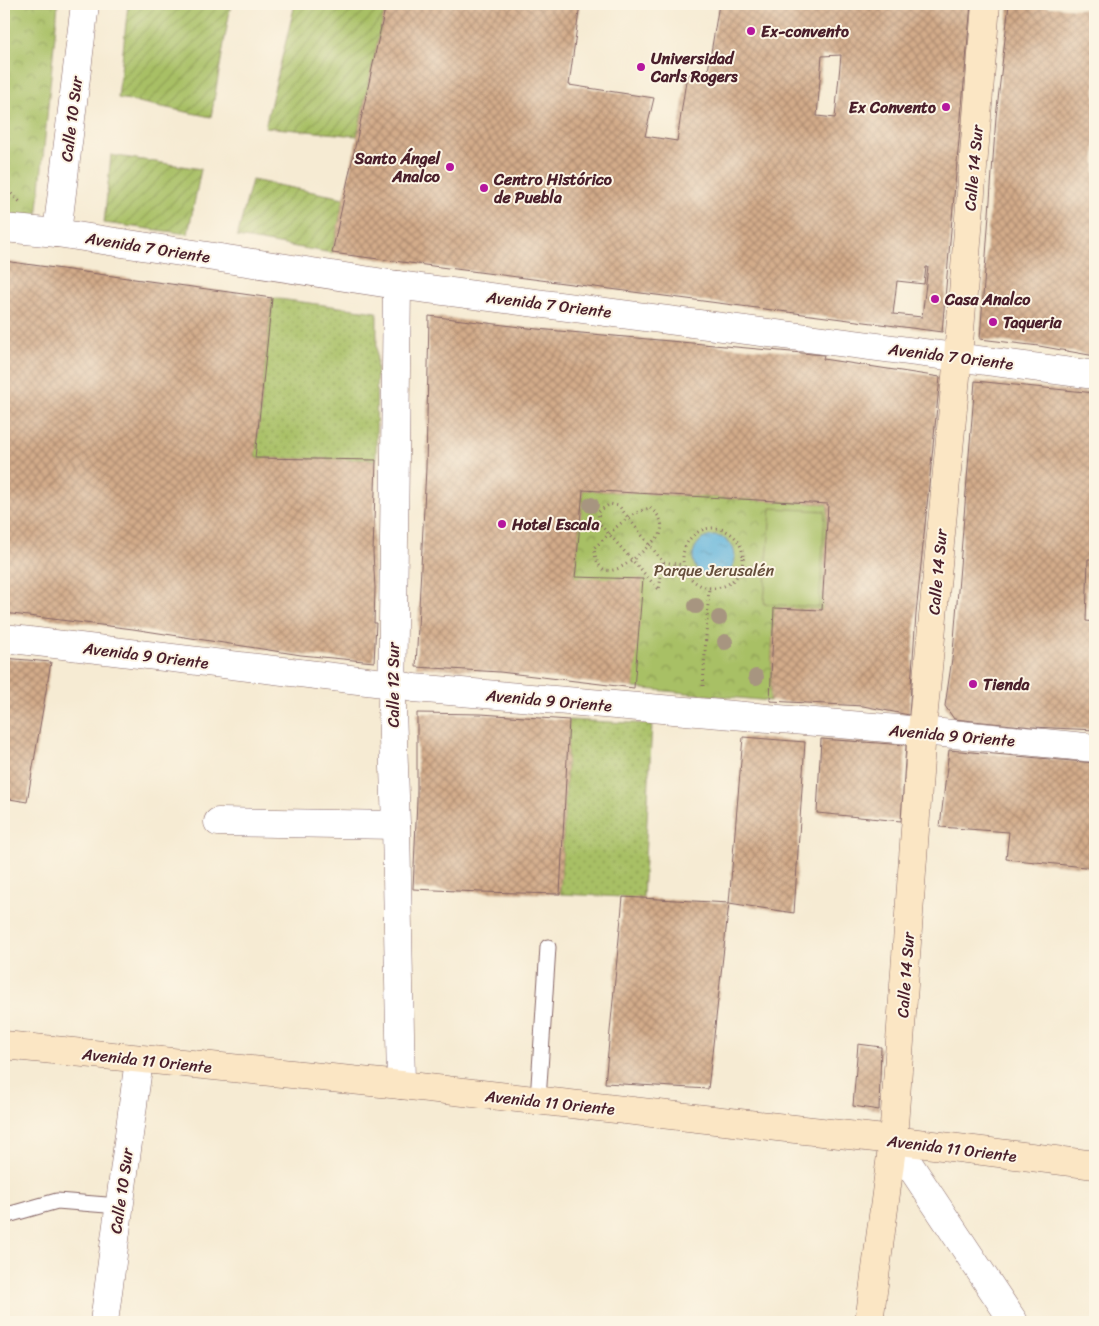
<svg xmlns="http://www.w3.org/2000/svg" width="1099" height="1326" font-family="Sriracha,sans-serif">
<defs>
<pattern id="grass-dots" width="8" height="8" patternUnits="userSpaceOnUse" patternTransform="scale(1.25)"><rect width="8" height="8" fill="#a8c065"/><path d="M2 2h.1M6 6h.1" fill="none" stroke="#8b9b53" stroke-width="1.8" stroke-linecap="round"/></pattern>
<pattern id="park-crowns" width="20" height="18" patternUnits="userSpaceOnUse" patternTransform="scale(1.25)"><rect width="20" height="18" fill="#a8c065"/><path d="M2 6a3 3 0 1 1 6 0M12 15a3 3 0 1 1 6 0" fill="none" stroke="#8b9b53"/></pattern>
<pattern id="garden-furrows" width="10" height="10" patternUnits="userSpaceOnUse" patternTransform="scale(1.25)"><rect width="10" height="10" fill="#a8c065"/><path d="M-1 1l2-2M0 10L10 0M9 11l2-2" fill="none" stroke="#8b9b53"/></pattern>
<pattern id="water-ripples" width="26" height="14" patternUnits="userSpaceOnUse" patternTransform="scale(1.25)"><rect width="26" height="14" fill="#60b4dc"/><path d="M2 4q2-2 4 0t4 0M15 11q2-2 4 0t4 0" fill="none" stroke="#5192b3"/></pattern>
<pattern id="building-cross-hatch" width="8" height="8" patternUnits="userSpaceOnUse" patternTransform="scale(1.25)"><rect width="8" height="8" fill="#d3ac8a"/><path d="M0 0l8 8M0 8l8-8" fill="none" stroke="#ad8b71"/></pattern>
</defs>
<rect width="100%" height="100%" fill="#fcf5e5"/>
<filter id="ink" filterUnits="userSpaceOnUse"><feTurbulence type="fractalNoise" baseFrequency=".02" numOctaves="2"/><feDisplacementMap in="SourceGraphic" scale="10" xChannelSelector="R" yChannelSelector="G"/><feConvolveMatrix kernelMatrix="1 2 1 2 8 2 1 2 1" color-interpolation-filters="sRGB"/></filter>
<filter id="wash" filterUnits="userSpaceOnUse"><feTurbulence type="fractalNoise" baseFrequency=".0096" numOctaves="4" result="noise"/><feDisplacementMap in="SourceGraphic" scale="20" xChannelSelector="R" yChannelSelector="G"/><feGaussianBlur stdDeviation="1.12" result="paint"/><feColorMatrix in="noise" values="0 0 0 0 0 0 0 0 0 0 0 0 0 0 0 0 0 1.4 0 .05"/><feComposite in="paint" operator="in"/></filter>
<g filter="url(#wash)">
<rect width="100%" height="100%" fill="#f6ebd3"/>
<g fill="url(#grass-dots)" stroke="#797048">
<path d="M272 298 377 312 376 460 255 458Z"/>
<path d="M569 720 652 724 643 898 560 894Z"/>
</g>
<g fill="url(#park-crowns)" stroke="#797048">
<path d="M4 4H58L37 219 4 216Z"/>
<path d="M583 490 828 504 822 610 774 608 770 701 634 688 575 577Z"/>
</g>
<g fill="url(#garden-furrows)" stroke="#797048">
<path d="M128 4H231L211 117 118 98Z"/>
<path d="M295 4H386L357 136 265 127Z"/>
<path d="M111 155 201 169 188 234 104 223Z"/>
<path d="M252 180 344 198 332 253 237 237Z"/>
</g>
<path fill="#a8c065" stroke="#797048" d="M771 508 825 511 819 607 764 604Z"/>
<circle fill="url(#water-ripples)" stroke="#556a84" cx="714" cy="557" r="21"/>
<g id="blocks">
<g fill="url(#building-cross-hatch)" fill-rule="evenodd">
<path d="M386 4H580L569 85 654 98 645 136 677 141 687 74 707 77 719 4H971L942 332 332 253ZM841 55 835 118 817 116 822 56ZM926 267H928L922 317 893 314 897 281 924 284Z"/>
<path d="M1009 4 1095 10V356L1039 346 980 339 996 117Z"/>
<path d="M4 261 272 298 255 458 376 460 373 552 375 588 374 623H376L374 662 301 655 133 629 4 613Z"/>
<path d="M429 316 537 329 824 355 823 359 940 377 916 614 909 715 863 706 770 701 774 608 822 610 828 504 583 490 577 557 575 559 577 561 575 577 643 579 634 688 500 672 416 667 426 468Z"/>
<path d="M975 381 1095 393V559H1088L1086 621 1095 622V730L1032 727 954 719 945 706 953 652Z"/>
<path d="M4 658 51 662 27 802 4 798Z"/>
<path d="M417 713 481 714 569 720 560 894 480 892 413 889 417 800Z"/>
<path d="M743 737 805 742 794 913 729 903Z"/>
<path d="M821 739 906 745 901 821 817 813Z"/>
<path d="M949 750 1095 763V868L1006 859 1009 832 940 827Z"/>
<path d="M623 897 729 903 708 1089 605 1083Z"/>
<path d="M858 1044 881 1047 879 1110 853 1106Z"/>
</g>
</g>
</g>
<g filter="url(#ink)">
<use href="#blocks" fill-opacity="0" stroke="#866666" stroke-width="1"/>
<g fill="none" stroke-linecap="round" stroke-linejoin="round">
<defs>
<g id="lane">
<path d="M538 1100 548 947"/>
<path d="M4 1216 57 1201 119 1206"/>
</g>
<g id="street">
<path d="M4 228 57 233 397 285 1095 375"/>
<path d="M57 233 85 4"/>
<path d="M397 285 392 709 396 825 401 1085"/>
<path d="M4 638 392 684 414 688 922 731 1095 748"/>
<path d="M218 822 396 825"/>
<path d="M893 1140 1014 1322"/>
<path d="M104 1322 139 1060"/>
</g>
<g id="secondary">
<path d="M4 1045 401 1085 893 1140 1095 1165"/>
<path d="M869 1322 893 1140 922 731 958 356 986 4"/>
</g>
</defs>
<use href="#lane" stroke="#866666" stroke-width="17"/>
<use href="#street" stroke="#866666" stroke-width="29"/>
<use href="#secondary" stroke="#866666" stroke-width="29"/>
<g stroke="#866666" stroke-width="3" stroke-dasharray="1 4" stroke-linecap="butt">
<path d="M4 187 20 202"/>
<path d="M650 508C660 516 664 522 660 535 643 551 599 598 594 548 611 533 627 513 650 508Z"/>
<circle cx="713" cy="558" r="30"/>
<path d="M663 562 659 590 599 523 598 512 610 504 619 506 663 562 683 565"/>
<path d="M703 686 709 587"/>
</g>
<use href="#lane" stroke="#fff" stroke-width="15"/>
<use href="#street" stroke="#fff" stroke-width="28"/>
<use href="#secondary" stroke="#fbe6c4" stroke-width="28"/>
</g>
<g fill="#a79580">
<circle cx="591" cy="505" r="8"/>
<circle cx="696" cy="606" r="8"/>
<circle cx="719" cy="618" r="8"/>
<circle cx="725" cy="642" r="8"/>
<circle cx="756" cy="677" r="8"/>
</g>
</g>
<g fill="#b5179e" stroke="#fcf5e5" stroke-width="2">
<circle cx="751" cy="31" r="5"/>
<circle cx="641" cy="67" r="5"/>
<circle cx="946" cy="107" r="5"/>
<circle cx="450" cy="167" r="5"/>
<circle cx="484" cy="188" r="5"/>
<circle cx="935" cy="299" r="5"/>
<circle cx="993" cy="322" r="5"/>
<circle cx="502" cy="524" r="5"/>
<circle cx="973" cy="684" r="5"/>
</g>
<g text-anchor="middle" stroke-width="4" stroke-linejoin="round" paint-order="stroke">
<g font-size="16" font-weight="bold" fill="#4a1f2b" stroke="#fcf5e5" text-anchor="start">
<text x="761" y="37">Ex-convento</text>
<text x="651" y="64">Universidad<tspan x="651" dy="18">Carls Rogers</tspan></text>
<text x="936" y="113" text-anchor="end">Ex Convento</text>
<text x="440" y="164" text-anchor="end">Santo Ángel<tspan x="440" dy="18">Analco</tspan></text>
<text x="494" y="185">Centro Histórico<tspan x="494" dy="18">de Puebla</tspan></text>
<text x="945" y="305">Casa Analco</text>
<text x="1003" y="328">Taqueria</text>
<text x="512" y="530">Hotel Escala</text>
<text x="983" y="690">Tienda</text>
</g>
<g font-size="16" fill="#4a1f2b" stroke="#fcf5e5">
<text transform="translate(71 119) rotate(-83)" y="6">Calle 10 Sur</text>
<text transform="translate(973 168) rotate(-85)" y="6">Calle 14 Sur</text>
<text transform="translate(148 247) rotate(9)" y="6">Avenida 7 Oriente</text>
<text transform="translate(549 304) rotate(7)" y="6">Avenida 7 Oriente</text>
<text transform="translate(951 356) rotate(7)" y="6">Avenida 7 Oriente</text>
<text transform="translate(937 572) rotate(-85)" y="6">Calle 14 Sur</text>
<text transform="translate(146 655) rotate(7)" y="6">Avenida 9 Oriente</text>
<text transform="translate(393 685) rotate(-90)" y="6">Calle 12 Sur</text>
<text transform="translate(549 700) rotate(5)" y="6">Avenida 9 Oriente</text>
<text transform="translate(952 735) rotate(5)" y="6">Avenida 9 Oriente</text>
<text transform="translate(905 975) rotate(-86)" y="6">Calle 14 Sur</text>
<text transform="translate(147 1060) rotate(6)" y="6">Avenida 11 Oriente</text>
<text transform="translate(550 1102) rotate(6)" y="6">Avenida 11 Oriente</text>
<text transform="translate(952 1148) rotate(7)" y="6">Avenida 11 Oriente</text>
<text transform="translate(121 1191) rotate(-82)" y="6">Calle 10 Sur</text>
</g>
<g font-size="16" fill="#664f3c" stroke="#fcf5e5">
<text x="714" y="576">Parque Jerusalén</text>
</g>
</g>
<rect width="1099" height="1326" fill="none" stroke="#fcf5e5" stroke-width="20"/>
</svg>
